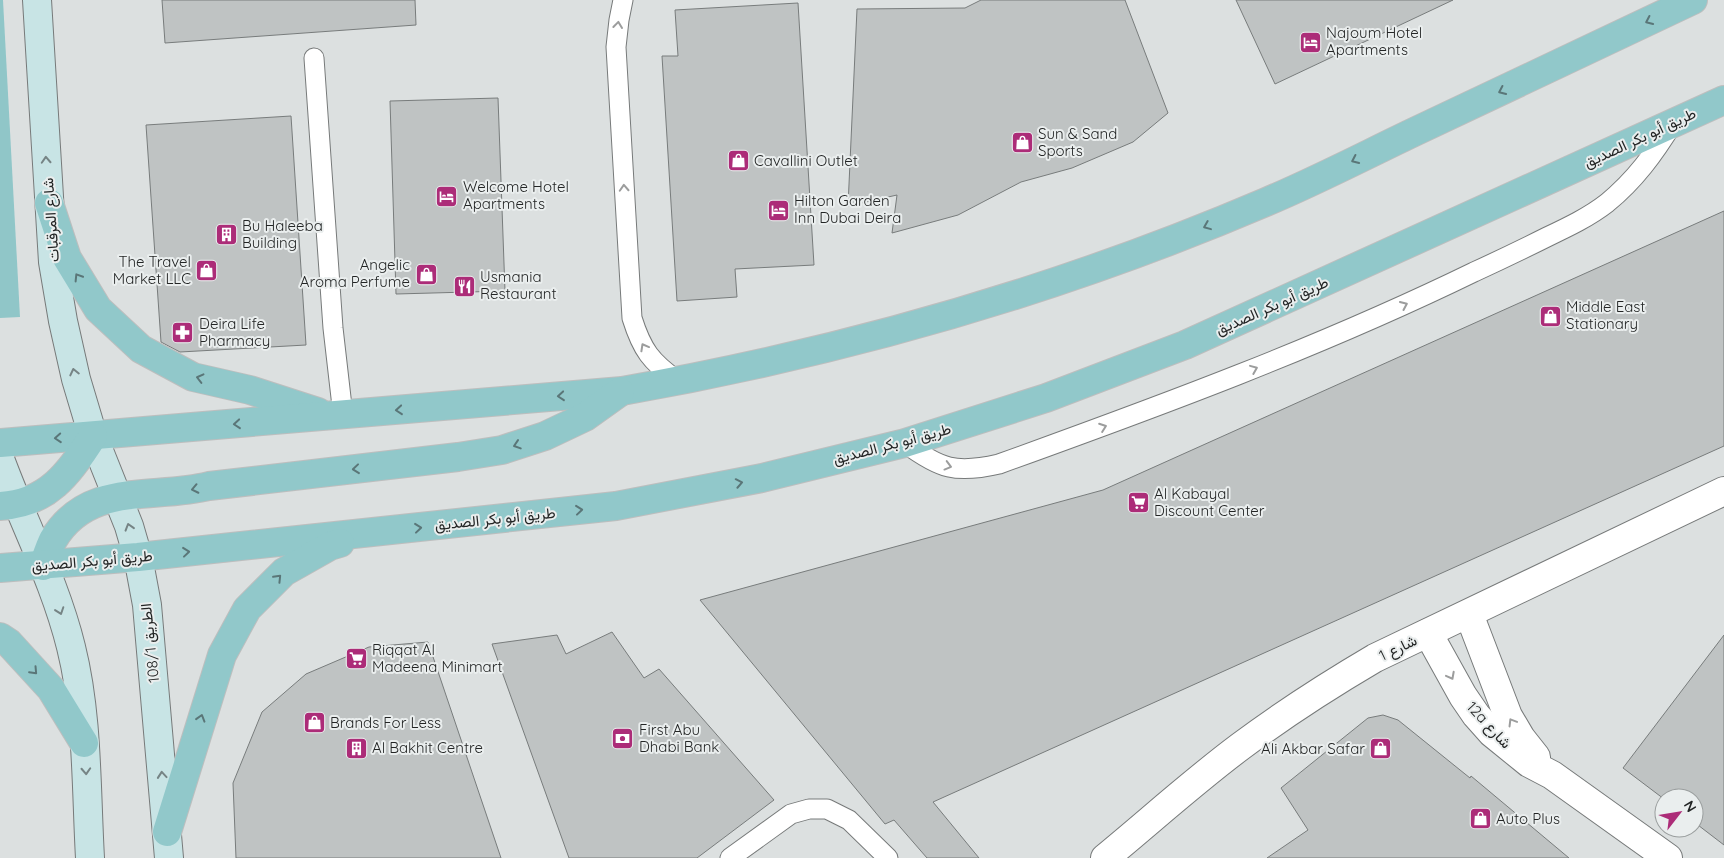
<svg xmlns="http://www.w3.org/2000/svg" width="1724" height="858" font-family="Quicksand,Vazirmatn,sans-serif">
<rect width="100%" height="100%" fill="#dce0e0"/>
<path fill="#90c6c8" d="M0 0H3L20 317 0 318Z"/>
<g fill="#bfc3c3" stroke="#787c7c">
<path d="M162 0H415L416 25 165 43Z"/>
<path d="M981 0H1125L1168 113 1133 142 1072 168 1021 182 958 215 892 233 897 195 848 206 857 9 965 8Z"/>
<path d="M1236 0H1453L1275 84Z"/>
<path d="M798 3 814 265 735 269 737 297 677 301 662 56H678L675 10Z"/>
<path d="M498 98 505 291 396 294 390 101Z"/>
<path d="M291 116 306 345 180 352 161 342 146 125Z"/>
<path d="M1724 211V446L933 802 979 858H927L894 820 885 824 700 600 1103 490Z"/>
<path d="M612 632 644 678 659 669 774 800 697 858H569L492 644 557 635 566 654Z"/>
<path d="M1724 635V845L1694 822V798L1664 799 1623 768Z"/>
<path d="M428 642 501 858H236L233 783 262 712 306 674 369 647Z"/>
<path d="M1383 715 1398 720 1470 778 1471 776 1569 858H1267L1308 830 1281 788 1368 718Z"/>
</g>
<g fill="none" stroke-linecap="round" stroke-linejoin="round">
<defs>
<g id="lane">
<path d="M623 0 619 20 616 47 632 318C642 350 651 362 678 381"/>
<path d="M314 58 333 328 343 415"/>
<path d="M905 443C940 469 956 474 999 464 1160 406 1320 347 1474 272 1498 261 1523 249 1547 237 1568 227 1589 217 1607 203 1635 180 1654 154 1673 123"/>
<path d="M730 858 791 814 809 809H827L849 820 888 858"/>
</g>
<g id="street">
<path d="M1469 614 1508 716 1521 738 1536 757"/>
<path d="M1428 633 1463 696 1476 715 1492 733 1529 763 1552 775 1668 858"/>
<path d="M1105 858C1150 821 1194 781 1241 746 1284 714 1329 685 1375 658L1724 491"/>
</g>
<g id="secondary">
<path d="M37 0 53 262 63 321 76 379 93 436 129 526 138 557 147 605 169 858"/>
<path d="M0 459C23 522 55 582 71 647 88 715 86 788 90 858"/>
</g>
<g id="primary">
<path d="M49 203 67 258 98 309 141 349 193 377 250 390 318 412"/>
<path d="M0 443 622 391C843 352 1060 290 1266 202 1316 181 1364 156 1412 133 1506 89 1599 44 1693 0"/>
<path d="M0 506C47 504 70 473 93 436"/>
<path d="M43 566C46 558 49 548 53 540 88 481 153 500 209 486L458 457 502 450 545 436 585 417 620 392"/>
<path d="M0 568 138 557 616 506 762 478 905 443 1046 398 1185 345 1724 100"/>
<path d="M0 637 9 643 51 689 84 743"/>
<path d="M167 832 222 655 247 609 284 572 330 546 340 543"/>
</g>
</defs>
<use href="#lane" stroke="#777a7a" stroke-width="21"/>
<use href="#street" stroke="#777a7a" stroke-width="30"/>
<use href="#secondary" stroke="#777a7a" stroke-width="30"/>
<use href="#primary" stroke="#bdbebe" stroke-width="30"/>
<use href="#lane" stroke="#fff" stroke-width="19"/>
<use href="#street" stroke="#fff" stroke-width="28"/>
<use href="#secondary" stroke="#c8e4e5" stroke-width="28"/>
<use href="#primary" stroke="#91c8ca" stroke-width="28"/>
</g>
<defs><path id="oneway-chevron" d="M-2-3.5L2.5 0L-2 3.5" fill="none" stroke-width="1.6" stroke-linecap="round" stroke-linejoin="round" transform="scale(1.25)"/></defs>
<g stroke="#5a7678">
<use href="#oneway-chevron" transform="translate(1649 21) rotate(155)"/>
<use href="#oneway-chevron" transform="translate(1502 91) rotate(155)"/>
<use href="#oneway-chevron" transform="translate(1355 160) rotate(155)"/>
<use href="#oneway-chevron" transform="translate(1207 226) rotate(158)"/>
<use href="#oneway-chevron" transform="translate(78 277) rotate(-122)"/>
<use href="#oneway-chevron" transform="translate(200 378) rotate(-166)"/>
<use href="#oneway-chevron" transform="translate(561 396) rotate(175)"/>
<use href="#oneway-chevron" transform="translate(399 410) rotate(175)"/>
<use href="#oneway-chevron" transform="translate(237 424) rotate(175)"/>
<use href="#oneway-chevron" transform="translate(58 438) rotate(176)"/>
<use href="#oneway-chevron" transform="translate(517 445) rotate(162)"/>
<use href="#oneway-chevron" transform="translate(356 469) rotate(174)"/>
<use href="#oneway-chevron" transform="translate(739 483) rotate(-11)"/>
<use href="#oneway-chevron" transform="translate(195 489) rotate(168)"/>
<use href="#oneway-chevron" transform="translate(579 510) rotate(-6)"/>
<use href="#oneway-chevron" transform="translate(418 528) rotate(-6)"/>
<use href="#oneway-chevron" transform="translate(186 552) rotate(-6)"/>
<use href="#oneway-chevron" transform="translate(278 578) rotate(-46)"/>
<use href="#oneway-chevron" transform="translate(34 671) rotate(47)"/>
<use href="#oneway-chevron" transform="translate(201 718) rotate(-73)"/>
</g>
<g stroke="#9c9d9d">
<use href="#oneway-chevron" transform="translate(618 25) rotate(-83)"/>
<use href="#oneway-chevron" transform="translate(624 188) rotate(-93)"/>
<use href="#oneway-chevron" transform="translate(1404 305) rotate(-24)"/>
<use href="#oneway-chevron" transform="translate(644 347) rotate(-119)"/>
<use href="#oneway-chevron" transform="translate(1254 369) rotate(-22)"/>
<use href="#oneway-chevron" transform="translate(1103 427) rotate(-20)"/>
<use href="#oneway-chevron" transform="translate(948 466) rotate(15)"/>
<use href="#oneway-chevron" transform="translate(1451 676) rotate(62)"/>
<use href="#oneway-chevron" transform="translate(1512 722) rotate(-121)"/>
</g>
<g stroke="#768485">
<use href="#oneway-chevron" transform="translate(46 160) rotate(-93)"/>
<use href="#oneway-chevron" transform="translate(74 372) rotate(-103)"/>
<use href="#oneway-chevron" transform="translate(129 527) rotate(-107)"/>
<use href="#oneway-chevron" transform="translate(60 611) rotate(71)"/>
<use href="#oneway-chevron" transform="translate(86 771) rotate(87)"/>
<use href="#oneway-chevron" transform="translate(162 775) rotate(-95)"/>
</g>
<defs>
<symbol id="hotel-square" viewBox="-11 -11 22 22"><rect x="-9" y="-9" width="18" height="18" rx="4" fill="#ac2c78" stroke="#eaeeee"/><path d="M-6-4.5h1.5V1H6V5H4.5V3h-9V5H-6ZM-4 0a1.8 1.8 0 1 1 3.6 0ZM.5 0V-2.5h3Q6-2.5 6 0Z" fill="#fff"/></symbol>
<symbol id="shop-square" viewBox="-11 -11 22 22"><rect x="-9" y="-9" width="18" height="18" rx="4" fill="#ac2c78" stroke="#eaeeee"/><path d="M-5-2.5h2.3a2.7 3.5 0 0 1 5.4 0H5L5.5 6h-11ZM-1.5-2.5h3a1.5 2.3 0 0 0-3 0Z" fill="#fff"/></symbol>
<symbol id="building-square" viewBox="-11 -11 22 22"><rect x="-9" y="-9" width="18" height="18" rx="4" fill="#ac2c78" stroke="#eaeeee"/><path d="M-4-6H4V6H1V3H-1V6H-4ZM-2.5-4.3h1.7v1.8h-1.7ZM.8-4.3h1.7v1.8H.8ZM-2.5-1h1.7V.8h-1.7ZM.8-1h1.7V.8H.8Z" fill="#fff"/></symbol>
<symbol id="restaurant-square" viewBox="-11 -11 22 22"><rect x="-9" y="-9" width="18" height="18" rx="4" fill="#ac2c78" stroke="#eaeeee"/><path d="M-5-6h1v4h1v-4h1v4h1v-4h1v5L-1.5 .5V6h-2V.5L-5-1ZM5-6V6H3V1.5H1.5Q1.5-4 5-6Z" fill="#fff"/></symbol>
<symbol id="pharmacy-square" viewBox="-11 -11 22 22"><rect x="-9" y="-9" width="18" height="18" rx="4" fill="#ac2c78" stroke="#eaeeee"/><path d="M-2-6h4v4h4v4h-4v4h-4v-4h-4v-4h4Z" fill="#fff"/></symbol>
<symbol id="supermarket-square" viewBox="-11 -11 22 22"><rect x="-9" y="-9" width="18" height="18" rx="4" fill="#ac2c78" stroke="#eaeeee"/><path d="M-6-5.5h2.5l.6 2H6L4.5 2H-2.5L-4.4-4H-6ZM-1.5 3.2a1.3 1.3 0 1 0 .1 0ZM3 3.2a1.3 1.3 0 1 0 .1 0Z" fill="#fff"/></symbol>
<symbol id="bank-square" viewBox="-11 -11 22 22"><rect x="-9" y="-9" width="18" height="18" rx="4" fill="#ac2c78" stroke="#eaeeee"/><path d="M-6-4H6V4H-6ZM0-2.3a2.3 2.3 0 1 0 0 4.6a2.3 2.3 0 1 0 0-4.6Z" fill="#fff"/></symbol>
</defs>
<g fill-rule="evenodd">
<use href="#hotel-square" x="1298" y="30" width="25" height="25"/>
<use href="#shop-square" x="1010" y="130" width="25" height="25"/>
<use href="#shop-square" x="726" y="148" width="25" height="25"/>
<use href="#hotel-square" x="434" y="184" width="25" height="25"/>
<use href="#hotel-square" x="766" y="198" width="25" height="25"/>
<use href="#building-square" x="214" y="222" width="25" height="25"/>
<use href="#shop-square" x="194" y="258" width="25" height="25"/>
<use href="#shop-square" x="414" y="262" width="25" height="25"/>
<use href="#restaurant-square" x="452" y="274" width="25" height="25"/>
<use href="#shop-square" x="1538" y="304" width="25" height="25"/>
<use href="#pharmacy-square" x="170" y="320" width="25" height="25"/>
<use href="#supermarket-square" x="1126" y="490" width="25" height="25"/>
<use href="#supermarket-square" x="344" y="646" width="25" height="25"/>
<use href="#shop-square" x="302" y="710" width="25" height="25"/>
<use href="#bank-square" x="610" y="726" width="25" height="25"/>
<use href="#building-square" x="344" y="736" width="25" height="25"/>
<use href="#shop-square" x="1368" y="736" width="25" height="25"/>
<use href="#shop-square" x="1468" y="806" width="25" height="25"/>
</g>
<g text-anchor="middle" stroke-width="4" stroke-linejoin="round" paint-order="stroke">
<g font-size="15" fill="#232525" stroke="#eaeeee" text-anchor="start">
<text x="1326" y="38">Najoum Hotel<tspan x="1326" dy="17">Apartments</tspan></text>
<text x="1038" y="139">Sun &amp; Sand<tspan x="1038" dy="17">Sports</tspan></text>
<text x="754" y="166">Cavallini Outlet</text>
<text x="463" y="192">Welcome Hotel<tspan x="463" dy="17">Apartments</tspan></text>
<text x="794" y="206">Hilton Garden<tspan x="794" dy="17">Inn Dubai Deira</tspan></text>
<text x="242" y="231">Bu Haleeba<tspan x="242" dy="17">Building</tspan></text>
<text x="191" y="267" text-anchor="end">The Travel<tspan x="191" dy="17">Market LLC</tspan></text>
<text x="410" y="270" text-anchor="end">Angelic<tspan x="410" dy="17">Aroma Perfume</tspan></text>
<text x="480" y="282">Usmania<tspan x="480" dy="17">Restaurant</tspan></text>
<text x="1566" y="312">Middle East<tspan x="1566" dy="17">Stationary</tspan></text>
<text x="199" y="329">Deira Life<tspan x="199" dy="17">Pharmacy</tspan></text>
<text x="1154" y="499">Al Kabayal<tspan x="1154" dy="17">Discount Center</tspan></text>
<text x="372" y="655">Riqqat Al<tspan x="372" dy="17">Madeena Minimart</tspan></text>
<text x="330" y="728">Brands For Less</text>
<text x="639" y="735">First Abu<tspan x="639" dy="17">Dhabi Bank</tspan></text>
<text x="372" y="753">Al Bakhit Centre</text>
<text x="1365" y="754" text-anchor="end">Ali Akbar Safar</text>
<text x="1496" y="824">Auto Plus</text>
</g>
<g font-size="15" fill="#232525" stroke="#eaeeee">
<text transform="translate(1640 138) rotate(-25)" y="5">طريق أبو بكر الصديق</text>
<text transform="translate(51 220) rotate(-94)" y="5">شارع المرقبات</text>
<text transform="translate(1272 306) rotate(-24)" y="5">طريق أبو بكر الصديق</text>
<text transform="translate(892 444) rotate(-15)" y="5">طريق أبو بكر الصديق</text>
<text transform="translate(495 519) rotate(-6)" y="5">طريق أبو بكر الصديق</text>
<text transform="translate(92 561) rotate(-5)" y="5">طريق أبو بكر الصديق</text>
<text transform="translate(150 643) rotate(-96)" y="5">108/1 الطريق</text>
<text transform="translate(1398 648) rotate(-26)" y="5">شارع 1</text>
<text transform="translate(1489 725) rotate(47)" y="5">12a شارع</text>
</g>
</g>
<g transform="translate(1679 813) rotate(59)"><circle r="24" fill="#eaeeee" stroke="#9a9e9e"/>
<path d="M0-4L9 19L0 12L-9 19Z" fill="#ac2c78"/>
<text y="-8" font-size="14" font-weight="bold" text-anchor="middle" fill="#232525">N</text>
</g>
</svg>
